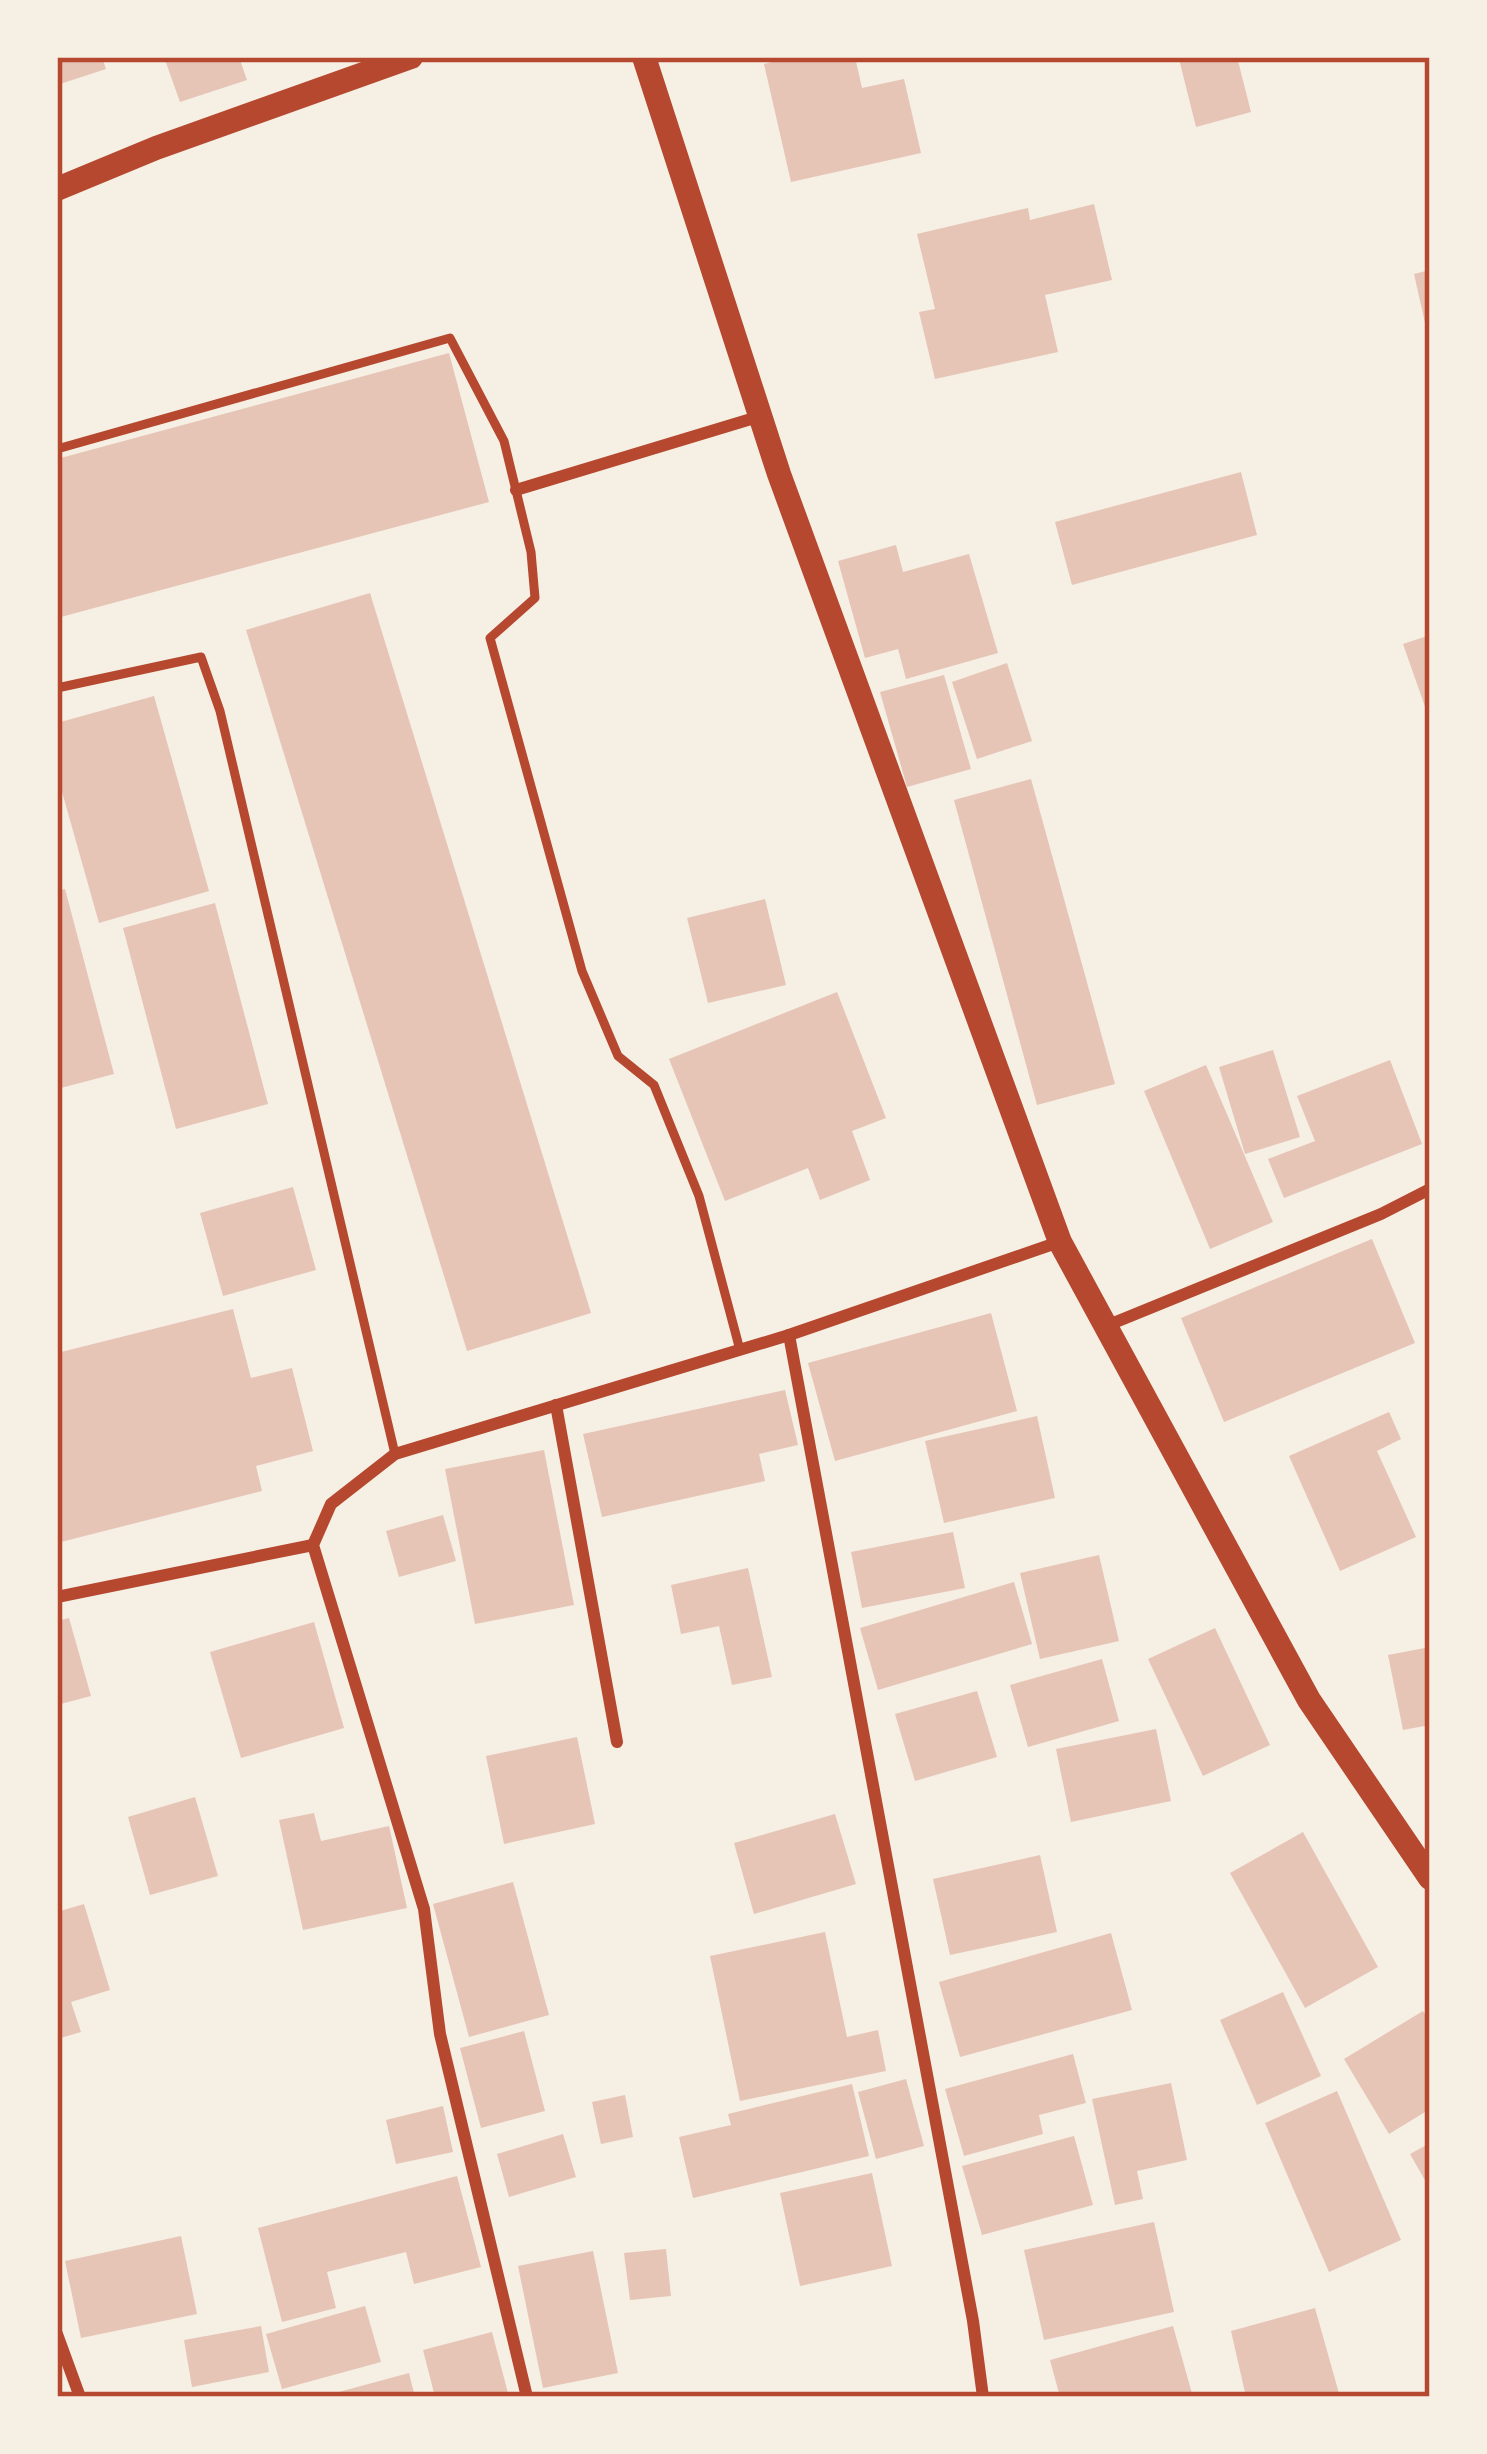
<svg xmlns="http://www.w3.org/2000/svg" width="1487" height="2454" font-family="Cabin,sans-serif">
<rect width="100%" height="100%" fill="#f6efe4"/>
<g fill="#e6c5b7">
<path d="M57 57H102L106 69 57 85Z"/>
<path d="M164 57H239L247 80 180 102Z"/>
<path d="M793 57H855L862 88 904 79 921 153 791 182 764 64Z"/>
<path d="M1187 57H1237L1251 112 1196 127 1179 59Z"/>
<path d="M1094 204 1112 280 1045 295 1058 352 935 379 919 312 935 309 917 234 1028 208 1030 220Z"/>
<path d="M1430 270V336H1428L1414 274Z"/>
<path d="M449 353 489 502 57 618V459Z"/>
<path d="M1241 472 1257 535 1072 585 1055 522Z"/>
<path d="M896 545 903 572 969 554 998 653 906 679 898 649 865 658 838 561Z"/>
<path d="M370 593 591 1313 467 1351 246 630Z"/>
<path d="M1430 635V718H1429L1403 644Z"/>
<path d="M1007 663 1032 741 977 759 952 682Z"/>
<path d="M944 675 971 769 907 787 880 692Z"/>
<path d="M154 696 209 891 99 923 57 774V723Z"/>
<path d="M1031 779 1115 1084 1037 1105 954 800Z"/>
<path d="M65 889 114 1074 57 1089V891Z"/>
<path d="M765 899 786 985 708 1003 687 918Z"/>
<path d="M215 903 268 1104 176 1129 123 928Z"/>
<path d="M837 992 886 1118 852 1131 870 1180 820 1200 808 1168 725 1201 669 1059Z"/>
<path d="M1273 1050 1300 1137 1245 1154 1219 1067Z"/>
<path d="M1390 1060 1422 1144 1284 1198 1268 1159 1315 1141 1297 1096Z"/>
<path d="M1206 1065 1273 1222 1210 1249 1144 1091Z"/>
<path d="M293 1187 316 1270 223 1296 200 1213Z"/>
<path d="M1372 1239 1415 1343 1224 1422 1181 1318Z"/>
<path d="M233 1309 251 1378 292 1368 313 1451 256 1466 262 1491 57 1543V1353Z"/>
<path d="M991 1313 1017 1411 835 1461 808 1363Z"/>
<path d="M785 1390 798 1445 759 1454 765 1481 602 1517 583 1434Z"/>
<path d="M1389 1412 1401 1439 1377 1451 1416 1537 1340 1571 1289 1456Z"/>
<path d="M1037 1416 1055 1498 944 1523 925 1441Z"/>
<path d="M544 1450 574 1605 475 1624 445 1469Z"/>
<path d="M443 1515 456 1561 399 1577 386 1531Z"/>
<path d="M953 1532 965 1588 862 1608 851 1552Z"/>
<path d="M1099 1555 1119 1641 1040 1659 1020 1573Z"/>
<path d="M748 1568 772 1677 732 1685 719 1626 681 1634 671 1585Z"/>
<path d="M1014 1582 1032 1644 878 1690 860 1628Z"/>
<path d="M69 1618 91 1696 57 1705V1621Z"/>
<path d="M314 1622 344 1728 241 1758 210 1652Z"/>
<path d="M1215 1628 1270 1745 1203 1776 1148 1659Z"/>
<path d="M1430 1647V1725L1403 1730 1388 1655Z"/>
<path d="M1102 1659 1119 1721 1028 1747 1010 1685Z"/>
<path d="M977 1691 997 1757 915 1781 895 1714Z"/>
<path d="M1156 1729 1171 1801 1071 1822 1056 1749Z"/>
<path d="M577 1737 595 1824 504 1844 486 1756Z"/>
<path d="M195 1797 218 1876 150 1895 128 1817Z"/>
<path d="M314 1813 321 1841 389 1826 407 1908 303 1930 279 1820Z"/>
<path d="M835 1814 856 1884 754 1914 734 1843Z"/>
<path d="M1303 1832 1378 1967 1305 2008 1230 1873Z"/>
<path d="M1040 1855 1057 1932 950 1955 933 1879Z"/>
<path d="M513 1882 549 2015 469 2037 433 1904Z"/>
<path d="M84 1904 110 1990 71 2002 81 2032 57 2039V1912Z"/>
<path d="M825 1932 847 2037 878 2030 886 2071 740 2101 710 1956Z"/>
<path d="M1111 1933 1132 2010 960 2057 939 1982Z"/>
<path d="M1283 1992 1321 2076 1257 2105 1220 2020Z"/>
<path d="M1423 2011 1430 2022V2109L1389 2134 1344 2059Z"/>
<path d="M524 2031 545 2111 481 2128 460 2048Z"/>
<path d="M1073 2054 1086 2103 1039 2115 1043 2134 964 2156 945 2089Z"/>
<path d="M906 2079 924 2146 876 2159 858 2092Z"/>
<path d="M1171 2083 1187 2160 1137 2171 1143 2199 1115 2205 1092 2099Z"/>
<path d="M852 2084 869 2156 693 2198 679 2137 731 2125 728 2114Z"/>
<path d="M1337 2091 1401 2240 1329 2272 1265 2123Z"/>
<path d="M625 2095 633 2137 601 2144 592 2102Z"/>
<path d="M443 2106 453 2152 396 2164 386 2120Z"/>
<path d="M563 2134 576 2177 509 2197 497 2154Z"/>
<path d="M1074 2136 1093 2205 982 2235 962 2166Z"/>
<path d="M1430 2143V2189L1410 2154Z"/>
<path d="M872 2173 892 2266 800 2286 780 2193Z"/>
<path d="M457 2176 481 2267 414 2284 406 2252 327 2272 336 2308 282 2322 258 2228Z"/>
<path d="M1154 2222 1174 2312 1044 2340 1024 2250Z"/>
<path d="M181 2236 197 2314 81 2338 65 2261Z"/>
<path d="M666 2249 671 2296 630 2300 624 2253Z"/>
<path d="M593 2251 618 2373 543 2388 518 2266Z"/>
<path d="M365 2306 381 2362 282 2389 266 2334Z"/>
<path d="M1315 2308 1340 2397H1246L1231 2331Z"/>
<path d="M261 2326 269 2372 192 2387 184 2340Z"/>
<path d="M1173 2326 1193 2397H1060L1050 2360Z"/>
<path d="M492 2332 509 2397H435L423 2350Z"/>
<path d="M409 2373 415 2397H324V2396Z"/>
</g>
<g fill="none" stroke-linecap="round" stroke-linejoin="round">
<g stroke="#b5482f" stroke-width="9">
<path d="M57 449 450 338 504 441 531 552 535 598 490 638 582 971 618 1056 654 1085 699 1196 740 1350"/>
<path d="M57 688 201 657 220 711 395 1454"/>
</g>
<g stroke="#b5482f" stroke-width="12">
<path d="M516 490 761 416"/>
<path d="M1106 1326 1381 1214 1430 1189"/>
<path d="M789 1335 973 2321 983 2397"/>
<path d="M556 1405 617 1742"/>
<path d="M57 1597 313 1545"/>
<path d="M57 2334 80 2397"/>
<path d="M527 2397 440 2034 424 1909 313 1545 331 1504 395 1454 789 1335 1059 1242"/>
</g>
<g stroke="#b5482f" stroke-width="24">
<path d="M644 57 779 474 1060 1242 1309 1700 1430 1878"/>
<path d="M57 189 156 148 411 57"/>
</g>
</g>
<rect width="1487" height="2454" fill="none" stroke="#f6efe4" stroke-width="120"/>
<rect x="60" y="60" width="1367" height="2334" fill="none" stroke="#b5482f" stroke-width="4.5"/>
</svg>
